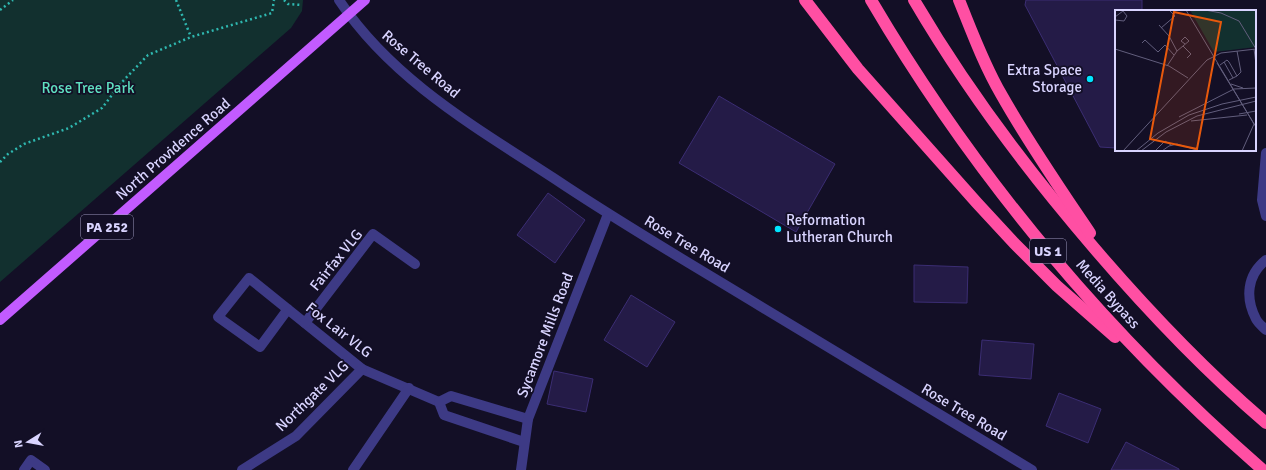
<svg xmlns="http://www.w3.org/2000/svg" width="1266" height="470" font-family="Signika,sans-serif">
<rect width="100%" height="100%" fill="#130f26"/>
<path fill="#12302f" d="M0 0H303L302 11 291 28 0 282Z"/>
<g fill="#241b47" stroke="#3b2d73">
<path d="M1026 0H1142V11H1116V148L1100 147 1025 5Z"/>
<path d="M719 96 835 164 796 232 679 163Z"/>
<path d="M548 193 585 220 555 263 517 235Z"/>
<path d="M914 265 968 267 967 303 914 302Z"/>
<path d="M631 295 675 322 647 367 604 340Z"/>
<path d="M982 340 1034 344 1031 379 979 375Z"/>
<path d="M554 371 593 379 586 412 547 404Z"/>
<path d="M1059 393 1101 409 1088 443 1046 426Z"/>
<path d="M1126 442 1179 469V470H1111Z"/>
</g>
<g fill="none" stroke-linecap="round" stroke-linejoin="round">
<g stroke="#2fb8b0" stroke-width="2.5" stroke-dasharray="2 3" stroke-linecap="butt">
<path d="M176 0 191 37"/>
<path d="M284 0 288 4 302 5"/>
<path d="M0 10 13 0"/>
<path d="M0 162 8 154 24 144 69 128 102 108 122 82 148 55 191 37 272 13 274 0"/>
</g>
<g stroke="#3d3a85" stroke-width="10">
<path d="M339 0C392 80 477 128 555 179 622 224 691 264 760 306 851 361 941 415 1032 470"/>
<path d="M1266 153 1262 200 1266 216"/>
<path d="M1266 260C1247 275 1245 298 1256 319 1258 323 1263 327 1266 330"/>
<path d="M288 309 260 347 218 317 249 278 362 369 439 402"/>
<path d="M305 323 373 234 415 264"/>
<path d="M439 402 444 415 524 442"/>
<path d="M439 402 451 396 528 419"/>
<path d="M24 470 31 460 45 470"/>
<path d="M242 470 296 436 362 369"/>
<path d="M353 470 409 388"/>
<path d="M521 470 528 419 608 214"/>
</g>
<path stroke="#c25bff" stroke-width="10" d="M0 320 365 0"/>
<g stroke="#ff4fa3" stroke-width="12">
<path d="M805 0 858 69 977 203 1014 243 1057 286 1115 337"/>
<path d="M871 0C975 177 1108 335 1263 470"/>
<path d="M914 0C955 70 1003 137 1054 200 1119 280 1188 356 1266 423"/>
<path d="M959 0C972 32 984 65 1001 94 1028 142 1059 187 1090 233"/>
</g>
</g>
<g fill="#00e5ff" stroke="#130f26" stroke-width="1.5">
<circle cx="1090" cy="79" r="4"/>
<circle cx="778" cy="229" r="4"/>
</g>
<g text-anchor="middle" stroke-width="3.5" stroke-linejoin="round" paint-order="stroke">
<g fill="#130f26" stroke="#9e99be" stroke-width="1">
<rect x="81" y="215" width="52" height="24" rx="3"/>
<rect x="1030" y="239" width="36" height="24" rx="3"/>
</g>
<g font-size="14" font-weight="bold" fill="#d9d4ff">
<text x="107" y="232">PA 252</text>
<text x="1048" y="256">US 1</text>
</g>
<g font-size="15" fill="#d9d4ff" stroke="#130f26">
<text transform="translate(421 64) rotate(40)" y="5">Rose Tree Road</text>
<text transform="translate(173 149) rotate(-41)" y="5">North Providence Road</text>
<text transform="translate(687 244) rotate(31)" y="5">Rose Tree Road</text>
<text transform="translate(336 260) rotate(-51)" y="5">Fairfax VLG</text>
<text transform="translate(1108 294) rotate(48)" y="5">Media Bypass</text>
<text transform="translate(339 330) rotate(38)" y="5">Fox Lair VLG</text>
<text transform="translate(545 335) rotate(-69)" y="5">Sycamore Mills Road</text>
<text transform="translate(312 396) rotate(-44)" y="5">Northgate VLG</text>
<text transform="translate(964 412) rotate(31)" y="5">Rose Tree Road</text>
</g>
<g font-size="15" fill="#d9d4ff" stroke="#130f26" text-anchor="end">
<text x="1082" y="75">Extra Space<tspan x="1082" dy="17">Storage</tspan></text>
<text x="786" y="225" text-anchor="start">Reformation<tspan x="786" dy="17">Lutheran Church</tspan></text>
</g>
<g font-size="15" fill="#5fe0c0" stroke="#130f26">
<text x="88" y="93">Rose Tree Park</text>
</g>
</g>
<g transform="translate(1115 10)">
<rect width="141" height="141" fill="#130f26"/>
<path d="M75 0H141V37L99 42Z" fill="#12302f"/>
<path fill="none" stroke="#625e7d" stroke-width="1" d="M71 0 139 114M90 0 106 3 124 11 141 39M0 7 8 1 12 6 9 11 0 10M44 15 54 26 62 41M46 18 60 6 54 0M27 33 30 30 43 42 50 35 59 45M68 36 76 44 72 48M0 39 54 56 73 68M139 39 141 54M109 52 118 68M102 53 141 117M105 55 112 50 114 52 122 66 114 70M52 56 62 41 74 31 70 27 66 31 70 34M122 66 126 62 122 41M116 74 128 78M124 104 141 101M64 107 119 79 141 78M76 111 132 105M8 141 92 50 106 43 141 39M21 141 43 123 74 105 107 94 141 87M26 141 51 122 82 106 141 91M40 141 50 131 56 135M47 141 54 136 62 134 85 141M127 141 139 114"/>
<path fill="#e8590c" fill-opacity="0.15" stroke="#e8590c" stroke-width="2" d="M59 2 106 12 82 139 35 129Z"/>
<rect width="141" height="141" fill="none" stroke="#d9d4ff" stroke-width="2"/>
</g>
<g transform="translate(28 442) rotate(259)" stroke="#130f26" stroke-width="3" paint-order="stroke">
<path d="M0-3L7 15L0 10L-7 15Z" fill="#d9d4ff"/>
<text y="-6" font-size="11" font-weight="bold" text-anchor="middle" fill="#d9d4ff">N</text>
</g>
</svg>
